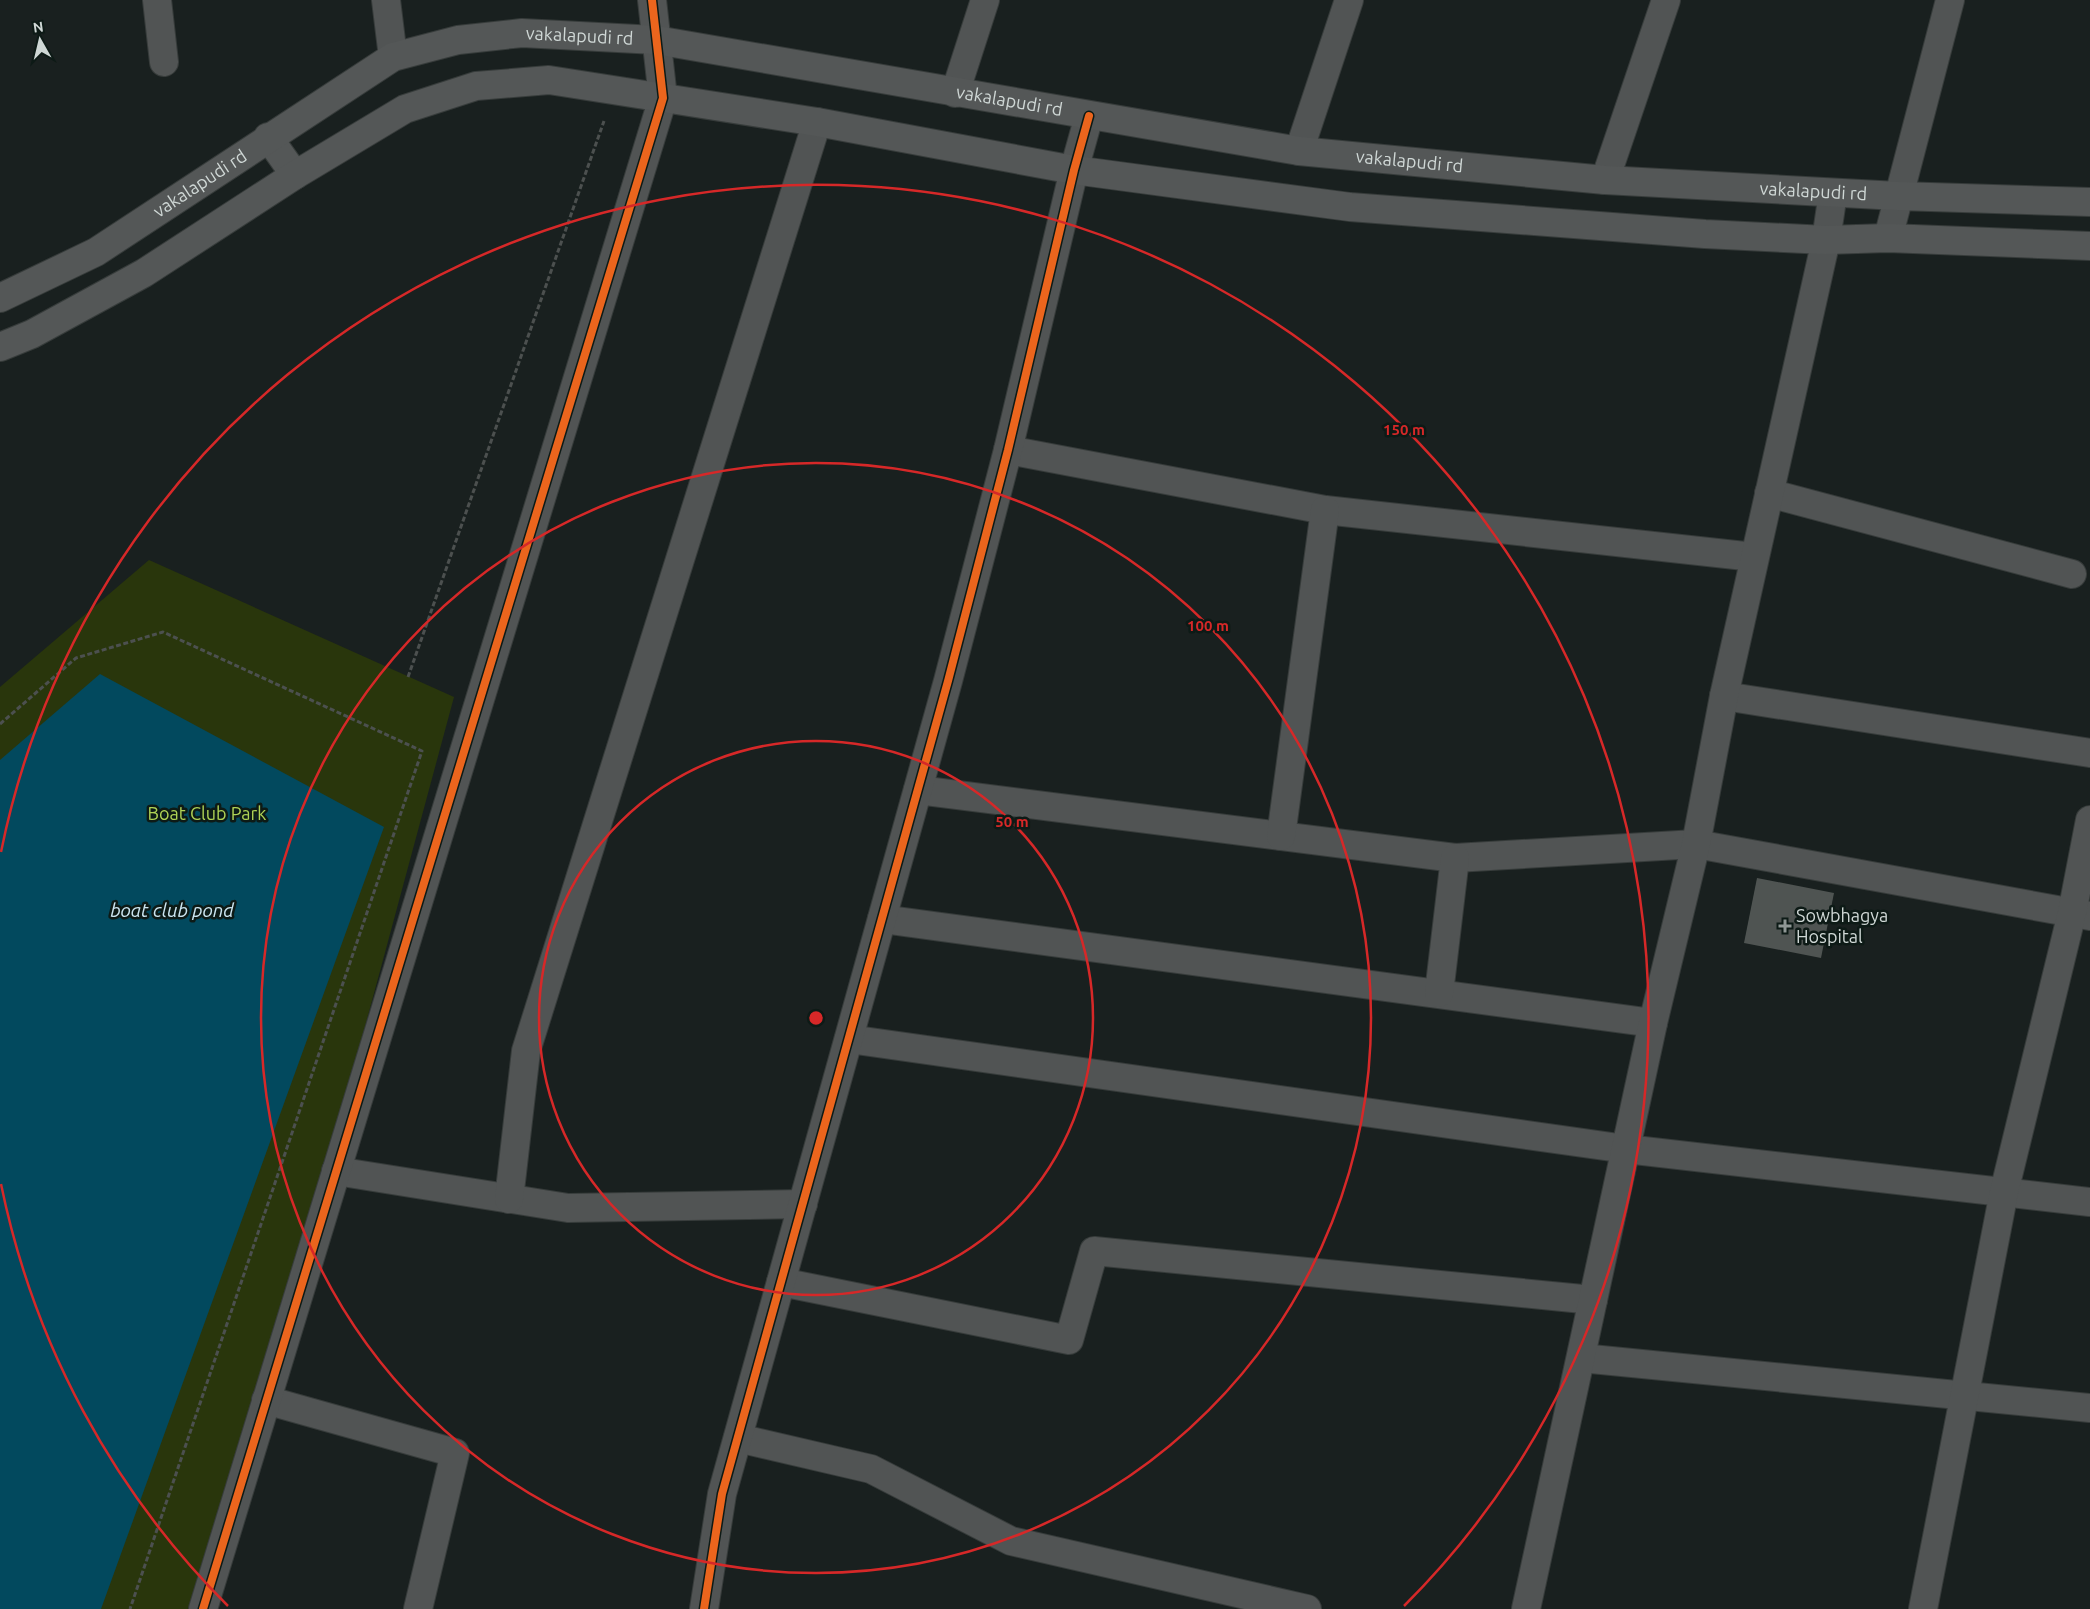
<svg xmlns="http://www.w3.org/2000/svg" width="2090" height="1609" font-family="Ubuntu,sans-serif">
<rect width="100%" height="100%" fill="#19201f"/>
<path fill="#29360c" d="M149 560 454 697 333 1145 200 1609H0V687Z"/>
<path fill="#02495e" d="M100 674 384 827 101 1609H0V760Z"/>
<path fill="#4f5452" d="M1757 878 1834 893 1821 958 1744 943Z"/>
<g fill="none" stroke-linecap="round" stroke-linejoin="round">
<defs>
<g id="minor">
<path d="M157 0 164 62"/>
<path d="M386 0 393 57"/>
<path d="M955 93 985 0"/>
<path d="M1299 151 1349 0"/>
<path d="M1605 180 1666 0"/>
<path d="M1888 238 1950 0"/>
<path d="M1008 450 1325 510 1754 557"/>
<path d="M1769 493 2072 574"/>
<path d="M1724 696 2090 753"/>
<path d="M918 790 1455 858 1696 844 2090 916"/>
<path d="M1281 836 1325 510"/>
<path d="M882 919 1653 1023"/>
<path d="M1439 993 1455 858"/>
<path d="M849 1039 1626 1149 2090 1202"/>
<path d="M336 1171 568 1208 803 1204"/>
<path d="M509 1199 526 1051 817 122"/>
<path d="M781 1282 1069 1340 1094 1251 1593 1300"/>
<path d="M1581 1358 2090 1408"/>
<path d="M266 1400 455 1453 418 1609"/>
<path d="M738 1438 871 1469 1011 1541 1307 1609"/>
<path d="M203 1609 663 98 652 0"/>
<path d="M704 1609 722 1494 948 681 1008 450 1074 170 1089 116"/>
<path d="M1923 1609 2004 1192 2072 913 2090 820"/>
</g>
<path id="tertiary" d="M1526 1609 1653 1023 1696 844 1724 696 1826 240 1833 193"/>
<g id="secondary">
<path d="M268 137 295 175"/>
<path id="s1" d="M0 298 96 252 393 57 458 40 522 33 656 40 1299 151 1605 180 1898 196 2090 202"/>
<path d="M0 347 32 334 144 273 295 175 405 109 476 86 549 80 817 122 1074 170 1350 207 1705 234 1826 240 1888 238 2090 246"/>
</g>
</defs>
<use href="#minor" stroke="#373c3b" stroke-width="30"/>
<use href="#tertiary" stroke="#373c3b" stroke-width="30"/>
<use href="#secondary" stroke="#373c3b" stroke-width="30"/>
<g stroke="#4c504f" stroke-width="3" stroke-dasharray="5 2.5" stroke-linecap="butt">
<path d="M408 677 604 121"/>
<path d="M0 724 76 658 163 632 422 751 130 1609"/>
</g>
<use href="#minor" stroke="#515454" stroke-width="28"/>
<use href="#tertiary" stroke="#515454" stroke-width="28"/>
<use href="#secondary" stroke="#545757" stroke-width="28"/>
<defs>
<g id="cycleway">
<path d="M203 1609 663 98 652 0"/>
<path d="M704 1609 722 1494 948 681 1008 450 1074 170 1089 116"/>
</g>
</defs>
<use href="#cycleway" stroke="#0d1a16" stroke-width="11"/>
<use href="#cycleway" stroke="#eb651d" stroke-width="8"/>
</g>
<g fill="none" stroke="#d62828" stroke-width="2.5">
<circle cx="816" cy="1018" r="277"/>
<circle cx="816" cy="1018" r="555"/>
<path d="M228 1606A832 832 0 0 1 1 1184M1 852A832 832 0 1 1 1404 1606"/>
</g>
<path fill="#8f9795" stroke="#0d1a16" stroke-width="2" d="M1782.5 918.5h5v5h5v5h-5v5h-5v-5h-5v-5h5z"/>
<g text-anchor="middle" stroke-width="5" stroke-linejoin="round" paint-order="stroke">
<g font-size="18" fill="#cfd7d5" stroke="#0d1a16">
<text dy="6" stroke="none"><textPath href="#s1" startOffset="651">vakalapudi rd</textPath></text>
<text dy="6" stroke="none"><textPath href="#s1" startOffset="1086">vakalapudi rd</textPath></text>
<text dy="6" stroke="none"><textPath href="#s1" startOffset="1491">vakalapudi rd</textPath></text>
<text dy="6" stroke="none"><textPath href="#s1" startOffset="231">vakalapudi rd</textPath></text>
<text dy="6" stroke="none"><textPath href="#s1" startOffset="1896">vakalapudi rd</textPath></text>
</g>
<g font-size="18" fill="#afd356" stroke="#0d1a16">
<text x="207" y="820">Boat Club Park</text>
</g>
<g font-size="18" fill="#cfd7d5" stroke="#0d1a16" text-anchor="start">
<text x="1796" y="922">Sowbhagya<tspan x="1796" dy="21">Hospital</tspan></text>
</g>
<g font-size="19" font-style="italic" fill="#cce6f1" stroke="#0d1a16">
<text x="172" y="917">boat club pond</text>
</g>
</g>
<circle cx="816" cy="1018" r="8" fill="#d62828" stroke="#0d1a16" stroke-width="2.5"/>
<g font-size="15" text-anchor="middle" font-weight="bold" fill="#d62828" stroke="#0d1a16" stroke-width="5" stroke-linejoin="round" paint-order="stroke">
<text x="1404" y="435">150 m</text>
<text x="1208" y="631">100 m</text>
<text x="1012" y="827">50 m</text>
</g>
<g transform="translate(40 40) rotate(352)" stroke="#0d1a16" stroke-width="4" paint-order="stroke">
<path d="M0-4L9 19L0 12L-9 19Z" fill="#cfd7d5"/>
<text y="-8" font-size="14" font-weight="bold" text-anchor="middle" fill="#cfd7d5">N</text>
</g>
</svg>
